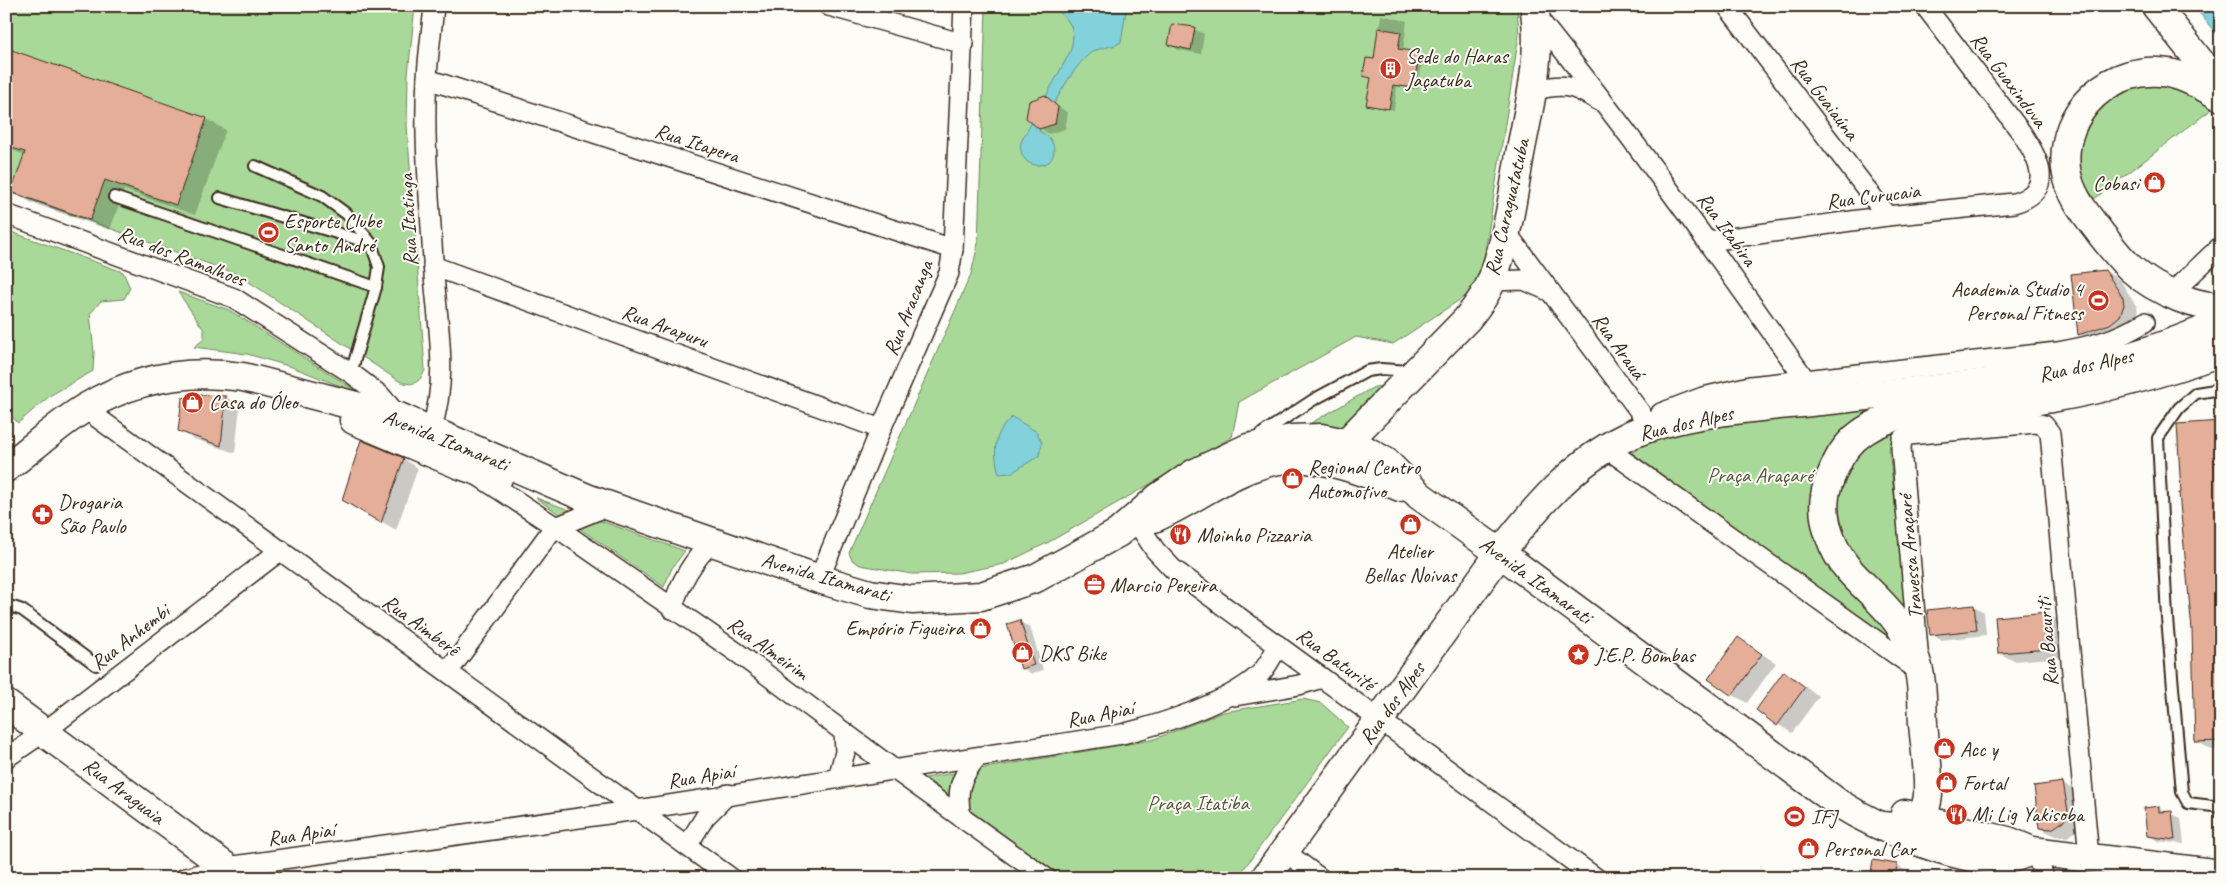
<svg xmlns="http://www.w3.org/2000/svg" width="2227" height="884" font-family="Caveat,sans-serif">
<rect width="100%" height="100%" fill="#fdfcf7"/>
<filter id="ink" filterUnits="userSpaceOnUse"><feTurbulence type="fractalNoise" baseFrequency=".02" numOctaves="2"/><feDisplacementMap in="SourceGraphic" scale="10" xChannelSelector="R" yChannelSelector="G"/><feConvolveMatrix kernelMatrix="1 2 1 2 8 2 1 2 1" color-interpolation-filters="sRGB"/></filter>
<g filter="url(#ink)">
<g fill="#a9d999" stroke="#72825c">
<path d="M6 6H415L408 74 407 125 425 370C420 383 412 387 399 381L237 274 6 191Z"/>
<path d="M986 6H1517L1519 35 1484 259 1473 291 1393 344 1356 337 1239 402 1232 437 1049 542 1004 564 959 573 912 574 860 565 852 560 849 553 971 274 978 244Z"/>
<path d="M2154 83 2195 94 2212 109 2089 203 2078 169 2081 137 2097 109 2123 89Z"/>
<path d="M6 230 123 272 130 288 124 299 101 301 90 314 94 352 93 371 51 395 18 423 6 410Z"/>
<path d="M178 292 229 310 363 395 292 367 247 354 194 347 204 339V330Z"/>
<path d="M1383 386 1339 431H1297L1374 387Z"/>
<path d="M1903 402 1817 488 1893 639 1891 641 1632 453 1640 445 1692 426Z"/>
<path d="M1912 422C1901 430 1891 435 1889 449L1907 611 1852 560 1836 523 1837 486 1862 444Z"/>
<path d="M536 498 685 551 672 568 664 587Z"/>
<path d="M1303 699 1321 703 1348 727 1237 878H1064L925 778 1152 740 1223 712Z"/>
</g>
<g fill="#81d2da" stroke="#658f8f">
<path d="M1051 6H1125L1126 10 1121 42C1111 49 1098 46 1088 55 1068 73 1053 108 1039 131 1053 137 1059 150 1049 162 1032 171 1018 159 1021 142L1070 52C1077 29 1071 20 1051 6Z"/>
<path d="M2194 6H2221V40Z"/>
<path d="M1012 417 1037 432 1042 443 1039 456 1011 473 999 474C993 452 993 433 1012 417Z"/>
</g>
<g fill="#0003">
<path d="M1370 6H1399V10Z"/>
<path d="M1381 15 1407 21 1403 51 1423 56 1418 89 1397 86 1394 110 1368 105 1372 79 1364 76 1375 61Z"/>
<path d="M1194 29 1204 34 1201 54 1179 50 1170 45Z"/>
<path d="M1045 97 1068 113 1065 129 1049 134 1040 128Z"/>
<path d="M6 101 206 119 226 130 195 215 124 190 110 230 32 203 13 192 26 156 6 147Z"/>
<path d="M2105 271 2120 280 2137 307 2138 314 2135 325 2094 342 2079 334Z"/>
<path d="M226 397 240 406 235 453 194 439 179 431Z"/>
<path d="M2221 423V750H2212L2196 741Z"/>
<path d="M404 459 418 468 396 530 343 499Z"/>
<path d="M1974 606 1984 612 1986 635 1941 640 1931 634Z"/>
<path d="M2046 613 2061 622 2064 657 2014 661 1999 653Z"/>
<path d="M1020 622 1030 627 1043 670 1032 674 1022 668Z"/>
<path d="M1739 639 1776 663 1747 703 1733 695Z"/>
<path d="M1785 673 1819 696 1792 733 1777 724Z"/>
<path d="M2063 784 2078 792V830L2067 837 2055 836 2040 828Z"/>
<path d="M2158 807 2181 818 2184 844 2158 841 2148 835Z"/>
<path d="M1897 865 1906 871 1905 878H1872Z"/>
</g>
<g fill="#e4ae99" stroke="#3b2a1e">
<path d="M1172 24 1195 27 1191 50 1168 45Z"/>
<path d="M1378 28 1401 32 1398 49 1419 52 1414 88 1393 85 1389 109 1366 105 1371 78 1363 76 1366 58 1374 59Z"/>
<path d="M6 48 207 118 176 205 105 180 90 220 11 192 25 152 6 146Z"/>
<path d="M1045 95 1058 107 1055 124 1039 129 1026 118 1029 101Z"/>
<path d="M2105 270 2123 298 2124 305 2120 316 2110 324 2078 335 2071 274Z"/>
<path d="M202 395 226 396 221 446 178 431 182 398Z"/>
<path d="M2221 421V741L2195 742 2192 630 2179 493H2181L2177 424Z"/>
<path d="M361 440 404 458 381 523 342 500Z"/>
<path d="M1974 605 1977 630 1930 635 1927 610Z"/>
<path d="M2047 612 2050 649 1998 653 1995 617Z"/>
<path d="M1020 620 1034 665 1021 669 1007 624Z"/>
<path d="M1738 637 1762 654 1732 696 1708 679Z"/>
<path d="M1784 671 1805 687 1777 726 1756 710Z"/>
<path d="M2063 782 2068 811 2064 821 2052 829 2039 828 2034 786Z"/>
<path d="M2159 806V812L2172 811 2175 840 2147 836 2144 808Z"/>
<path d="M1873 860 1897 864 1895 878H1870Z"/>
</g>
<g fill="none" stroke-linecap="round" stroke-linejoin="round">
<defs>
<g id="lane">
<path d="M255 166 322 196 348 215 371 243 379 267 376 287 351 373"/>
<path d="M114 197 376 287"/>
<path d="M220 198 370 243"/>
<path d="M2221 389 2196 393 2179 408 2158 438 2167 618 2182 792 2188 803 2221 807"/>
<path d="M1257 438 1264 432 1313 400 1367 371 1381 369 1410 371"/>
<path d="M6 609 13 607 22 610 96 665"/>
</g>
<g id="street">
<path d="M829 6 964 44"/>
<path d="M1727 6 1887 216"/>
<path d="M1536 16C1631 134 1718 256 1805 379"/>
<path d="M427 79 953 249"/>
<path d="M1532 91C1562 83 1572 84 1599 101"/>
<path d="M6 214 234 298 351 373 380 395 399 417"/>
<path d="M1506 232 1640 412 1648 427"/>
<path d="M1709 241 1887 216 2014 203C2057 190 2038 158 2021 132L1925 6"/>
<path d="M433 266 881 429"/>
<path d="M1491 281 1524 280 1551 292"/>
<path d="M2182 283 2221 246"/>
<path d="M84 408 731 878"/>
<path d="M1661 413 1703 397 1750 386 2057 352C2091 346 2115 341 2145 322"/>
<path d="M431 430C450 375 436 318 433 261 430 200 423 139 427 78 428 54 432 30 434 6"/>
<path d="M1606 448 1919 671"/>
<path d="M480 477 556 527 739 654 895 770 1046 878"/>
<path d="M1134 518 1155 550 1173 569 1596 878"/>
<path d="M819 579 881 429 949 273 953 249 964 6"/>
<path d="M672 609C680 582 692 561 712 542"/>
<path d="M1918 650 1901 448 1902 439 1909 435 2035 423 2044 425 2050 433 2089 857"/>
<path d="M448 672 549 534 556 527 608 506"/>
<path d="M1235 696 1299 685 1322 678"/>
<path d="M6 758 44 732 281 550"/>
<path d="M838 778 845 752 844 732"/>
<path d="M961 817C956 790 960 779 976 758"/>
<path d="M687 846 705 817 728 794"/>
<path d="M1284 851 1320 878"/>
<path d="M2036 852 2044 878"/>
<path d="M185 878 226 867 637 810 1122 734C1162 724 1229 703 1260 674 1268 666 1273 655 1278 645"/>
</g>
<g id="secondary">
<path d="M1346 443 1467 319C1477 307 1486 295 1492 280 1507 240 1513 196 1520 154 1529 107 1543 54 1534 6"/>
<path d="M6 704 241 878"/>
<path d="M1265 878 1500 553"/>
</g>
<g id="primary">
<path d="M354 420 458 464 498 478"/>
<path d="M6 468C32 449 57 425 85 408 134 378 187 369 243 377L399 417 589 499 819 579 870 594 912 600 981 596 1036 578 1118 533 1159 497 1193 474 1248 448 1292 439 1321 438 1346 443 1365 450 1386 462 1420 496 1500 553 1838 803C1876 827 1957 862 2003 860 2012 859 2023 854 2032 851"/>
<path d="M1154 518C1189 503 1220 478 1256 466 1305 448 1355 467 1400 487"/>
<path d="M1500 553C1535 508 1574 462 1626 437 1681 410 1768 407 1830 400 1927 389 2026 383 2121 359 2155 350 2188 337 2221 323"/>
<path d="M1905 814 1960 830 2008 841 2032 851 2221 874"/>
<path d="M1882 826C1895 827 1913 831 1921 818 1925 812 1928 799 1928 793 1929 770 1925 747 1923 724 1922 707 1923 688 1919 671 1917 662 1913 652 1909 643 1897 613 1869 593 1849 570 1833 552 1821 521 1825 496 1826 486 1831 476 1835 467 1848 435 1876 421 1908 413 1956 409 2004 406 2052 398 2110 388 2165 372 2221 352"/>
</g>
<g id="highway">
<path d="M2156 6 2221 88"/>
<path d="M2221 97C2205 87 2188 77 2169 73 2112 63 2059 111 2066 169 2069 192 2082 209 2095 226 2122 262 2137 281 2180 298 2193 303 2207 307 2221 307"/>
</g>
</defs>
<use href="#lane" stroke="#3b2a1e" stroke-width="14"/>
<use href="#street" stroke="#3b2a1e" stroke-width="22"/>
<use href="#secondary" stroke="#3b2a1e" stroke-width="31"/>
<use href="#primary" stroke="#3b2a1e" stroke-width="31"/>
<use href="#highway" stroke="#3b2a1e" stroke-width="31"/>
<use href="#lane" stroke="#fdfcf7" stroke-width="10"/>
<use href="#street" stroke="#fdfcf7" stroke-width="19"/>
<use href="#secondary" stroke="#fdfcf7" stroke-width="28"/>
<use href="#primary" stroke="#fdfcf7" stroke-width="28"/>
<use href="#highway" stroke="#fdfcf7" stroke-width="28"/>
</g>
</g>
<defs>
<symbol id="building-disc" viewBox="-11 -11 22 22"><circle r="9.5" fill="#c8321e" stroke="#fdfcf7"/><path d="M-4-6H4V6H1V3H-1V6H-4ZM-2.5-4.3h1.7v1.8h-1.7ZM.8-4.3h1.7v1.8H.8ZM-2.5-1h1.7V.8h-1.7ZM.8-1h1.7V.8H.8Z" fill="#fff"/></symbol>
<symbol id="shop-disc" viewBox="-11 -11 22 22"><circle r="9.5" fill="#c8321e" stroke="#fdfcf7"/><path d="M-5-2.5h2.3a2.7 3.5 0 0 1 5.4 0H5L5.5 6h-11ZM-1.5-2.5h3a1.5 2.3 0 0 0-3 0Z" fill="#fff"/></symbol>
<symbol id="stadium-disc" viewBox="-11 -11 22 22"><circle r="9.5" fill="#c8321e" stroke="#fdfcf7"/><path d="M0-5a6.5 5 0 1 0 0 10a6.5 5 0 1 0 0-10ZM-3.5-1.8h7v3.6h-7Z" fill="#fff"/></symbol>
<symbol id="pharmacy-disc" viewBox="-11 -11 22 22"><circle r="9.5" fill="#c8321e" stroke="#fdfcf7"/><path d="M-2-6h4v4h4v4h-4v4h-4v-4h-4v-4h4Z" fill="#fff"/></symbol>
<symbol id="restaurant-disc" viewBox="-11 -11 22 22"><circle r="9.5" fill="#c8321e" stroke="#fdfcf7"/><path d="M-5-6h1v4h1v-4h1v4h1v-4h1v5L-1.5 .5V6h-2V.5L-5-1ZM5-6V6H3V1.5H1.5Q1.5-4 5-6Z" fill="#fff"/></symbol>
<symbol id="office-disc" viewBox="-11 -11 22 22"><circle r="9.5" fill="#c8321e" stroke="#fdfcf7"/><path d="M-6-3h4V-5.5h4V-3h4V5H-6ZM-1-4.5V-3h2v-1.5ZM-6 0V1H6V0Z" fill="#fff"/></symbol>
<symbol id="sight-disc" viewBox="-11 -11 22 22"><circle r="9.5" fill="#c8321e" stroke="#fdfcf7"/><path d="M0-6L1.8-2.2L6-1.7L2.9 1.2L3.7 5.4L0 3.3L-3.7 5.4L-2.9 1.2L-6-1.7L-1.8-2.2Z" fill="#fff"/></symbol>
</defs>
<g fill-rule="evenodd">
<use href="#building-disc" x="1378" y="56" width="25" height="25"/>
<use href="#shop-disc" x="2142" y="170" width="25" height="25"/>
<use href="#stadium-disc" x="256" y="220" width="25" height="25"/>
<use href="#stadium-disc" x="2086" y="288" width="25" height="25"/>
<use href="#shop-disc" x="180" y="390" width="25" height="25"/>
<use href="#shop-disc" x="1280" y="466" width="25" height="25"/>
<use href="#pharmacy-disc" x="30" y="502" width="25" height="25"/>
<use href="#shop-disc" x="1398" y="512" width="25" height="25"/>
<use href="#restaurant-disc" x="1168" y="522" width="25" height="25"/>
<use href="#office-disc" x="1082" y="572" width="25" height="25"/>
<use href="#shop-disc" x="968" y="616" width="25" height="25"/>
<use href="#shop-disc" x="1010" y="640" width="25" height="25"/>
<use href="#sight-disc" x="1566" y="642" width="25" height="25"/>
<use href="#shop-disc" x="1932" y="736" width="25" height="25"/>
<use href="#shop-disc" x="1934" y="770" width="25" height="25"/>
<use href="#restaurant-disc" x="1944" y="802" width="25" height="25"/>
<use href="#stadium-disc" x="1782" y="804" width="25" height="25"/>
<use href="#shop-disc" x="1796" y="836" width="25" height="25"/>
</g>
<g text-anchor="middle" stroke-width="4" stroke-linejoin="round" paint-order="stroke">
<g font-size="21" fill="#3b2a1e" stroke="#fdfcf7" text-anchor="start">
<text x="1406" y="63">Sede do Haras<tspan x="1406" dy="24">Jaçatuba</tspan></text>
<text x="2139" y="190" text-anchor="end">Cobasi</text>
<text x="284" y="228">Esporte Clube<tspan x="284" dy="24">Santo André</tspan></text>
<text x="2083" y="296" text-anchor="end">Academia Studio 4<tspan x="2083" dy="24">Personal Fitness</tspan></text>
<text x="209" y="409">Casa do Óleo</text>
<text x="1308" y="474">Regional Centro<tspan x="1308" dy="24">Automotivo</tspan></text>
<text x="58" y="509">Drogaria<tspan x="58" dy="24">São Paulo</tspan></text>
<text x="1197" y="542">Moinho Pizzaria</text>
<text x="1410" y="558" text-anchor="middle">Atelier<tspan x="1410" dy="24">Bellas Noivas</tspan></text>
<text x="1110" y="592">Marcio Pereira</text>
<text x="964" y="635" text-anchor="end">Empório Figueira</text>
<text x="1039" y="660">DKS Bike</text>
<text x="1595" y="662">J.E.P. Bombas</text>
<text x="1960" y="756">Acc y</text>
<text x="1963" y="790">Fortal</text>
<text x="1972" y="821">Mi Lig Yakisoba</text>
<text x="1811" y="824">IFJ</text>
<text x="1824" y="856">Personal Car</text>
</g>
<g font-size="21" fill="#3b2a1e" stroke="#fdfcf7">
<text transform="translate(2009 80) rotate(53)" y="7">Rua Guaxinduva</text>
<text transform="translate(1825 98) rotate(53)" y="7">Rua Guaiaúna</text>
<text transform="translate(697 143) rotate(18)" y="7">Rua Itapera</text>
<text transform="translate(1873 196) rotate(-7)" y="7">Rua Curucaia</text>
<text transform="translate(1507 207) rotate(-77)" y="7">Rua Caraguatatuba</text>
<text transform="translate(408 220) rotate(-93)" y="7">Rua Itatinga</text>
<text transform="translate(1727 229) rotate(54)" y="7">Rua Itabira</text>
<text transform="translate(182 256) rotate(21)" y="7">Rua dos Ramalhoes</text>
<text transform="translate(908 308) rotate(-68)" y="7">Rua Aracanga</text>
<text transform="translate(665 326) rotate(20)" y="7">Rua Arapuru</text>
<text transform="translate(1619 346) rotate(54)" y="7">Rua Arauá</text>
<text transform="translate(2086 365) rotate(-12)" y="7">Rua dos Alpes</text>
<text transform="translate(1686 423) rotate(-13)" y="7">Rua dos Alpes</text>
<text transform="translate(446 440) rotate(22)" y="7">Avenida Itamarati</text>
<text transform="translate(1910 557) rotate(-95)" y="7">Travessa Araçaré</text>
<text transform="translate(826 577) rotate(16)" y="7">Avenida Itamarati</text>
<text transform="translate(1536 580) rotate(36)" y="7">Avenida Itamarati</text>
<text transform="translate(421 625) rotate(36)" y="7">Rua Aimberê</text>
<text transform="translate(130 637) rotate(-38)" y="7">Rua Anhembi</text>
<text transform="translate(2047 642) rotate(-95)" y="7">Rua Bacuriti</text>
<text transform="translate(768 648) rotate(35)" y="7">Rua Almeirim</text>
<text transform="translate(1336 659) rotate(36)" y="7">Rua Baturité</text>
<text transform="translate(1392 703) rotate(-54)" y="7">Rua dos Alpes</text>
<text transform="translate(1100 714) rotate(-11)" y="7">Rua Apiaí</text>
<text transform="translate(701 776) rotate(-9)" y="7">Rua Apiaí</text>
<text transform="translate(124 791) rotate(37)" y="7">Rua Araguaia</text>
<text transform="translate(301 834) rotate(-8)" y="7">Rua Apiaí</text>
</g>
<g font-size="21" fill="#56563d" stroke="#fdfcf7">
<text x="1760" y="482">Praça Araçaré</text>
<text x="1198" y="810">Praça Itatiba</text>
</g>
</g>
<rect width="2227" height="884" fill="none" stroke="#fdfcf7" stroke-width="25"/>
<rect x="12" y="12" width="2202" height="859" fill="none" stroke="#3b2a1e" stroke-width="2" filter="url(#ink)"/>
</svg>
